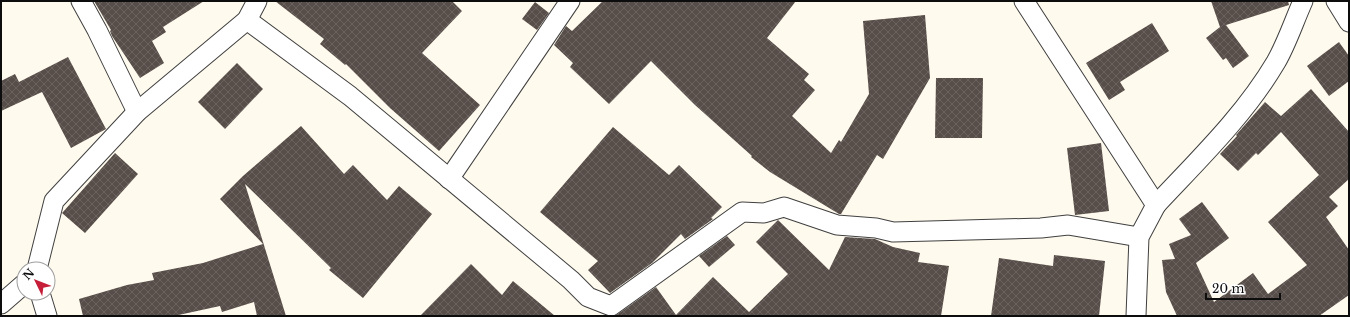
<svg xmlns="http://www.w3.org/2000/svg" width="1350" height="317" font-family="'Libre Baskerville',serif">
<defs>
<pattern id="building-cross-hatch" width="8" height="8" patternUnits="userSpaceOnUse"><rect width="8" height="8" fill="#574d49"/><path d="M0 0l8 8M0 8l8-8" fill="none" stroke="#6a625f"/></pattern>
</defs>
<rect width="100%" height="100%" fill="#fffaee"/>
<g fill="url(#building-cross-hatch)">
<path d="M94 1H204L163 27 166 32 152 41 164 63 140 78 112 36 110 31 111 30Z"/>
<path d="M275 1H452L462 11 422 53 480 105 439 151 390 108 346 64 345 65 320 44 324 39Z"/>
<path d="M603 1H796L767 38 809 74 804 80 815 90 792 116 831 153 839 140 841 142 869 94 863 21 925 15 930 78 883 159 877 155 841 214H839L770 172 751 157 752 156 695 105 651 61 609 104 570 67 573 63 554 45 566 26 572 31Z"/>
<path d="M1211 1H1288L1289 5 1226 25 1249 56 1233 68 1226 58 1223 60 1206 38 1220 27Z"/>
<path d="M535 2 549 13 537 30 522 19Z"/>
<path d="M1152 23 1169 51 1120 82 1125 90 1109 100 1086 63Z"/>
<path d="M1339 42 1349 56V81L1329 96 1307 66Z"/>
<path d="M68 57 106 129 71 148 42 92 1 111V81L15 74 19 82Z"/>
<path d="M237 63 263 89 225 129 198 102Z"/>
<path d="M936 78H983L982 138H935Z"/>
<path d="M1311 89 1349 132V179L1329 197 1338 206 1326 217 1349 250V295L1319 316H1177L1166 292 1162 260 1175 259 1169 244 1191 235 1179 219 1202 202 1229 238 1196 263 1214 302 1253 273 1268 294 1307 265 1268 222 1319 175 1281 132 1258 155 1256 153 1238 171 1220 154 1237 136 1236 135 1265 102 1281 116Z"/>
<path d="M301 126 344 174 353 165 387 200 399 186 432 214 363 298 329 270 331 268 245 184 286 316H257L254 302 222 312 220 306 174 316H83L79 299 127 285 154 280 152 273 203 263 263 244 220 199 243 176Z"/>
<path d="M613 127 669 175 679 165 722 207 711 218 713 219 685 239 681 234 652 263 610 293 588 270 598 261 540 212Z"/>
<path d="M1101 143 1109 211 1075 215 1067 148Z"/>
<path d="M115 153 138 174 85 233 62 213 63 212Z"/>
<path d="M778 220 829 270 845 237 875 239 893 247 920 253 918 262 949 266 941 316H615L656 287 676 315 713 277 749 312 788 274 756 242Z"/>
<path d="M727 236 735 245 709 267 699 256Z"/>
<path d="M1054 255 1105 261 1099 316H991L999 258 1053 266Z"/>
<path d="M471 264 502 295 513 281 555 316H420Z"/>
</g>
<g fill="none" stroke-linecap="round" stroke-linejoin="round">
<defs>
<g id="street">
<path d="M81 1 97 30 137 112"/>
<path d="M1024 1 1156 205 1139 237 1136 316"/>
<path d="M1336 1 1349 22"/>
<path d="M247 20 350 96 571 280 588 297 611 306 742 212 764 213 784 207 837 225 876 228 893 232 1041 228 1068 225 1139 237"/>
<path d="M449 179 570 1"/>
<path d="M1156 205C1198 160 1244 116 1276 62 1287 43 1294 21 1303 1"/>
<path d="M37 269 54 201 137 112 247 20 257 1"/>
<path d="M40 293 47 316"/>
<path d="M1 304 24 284"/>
</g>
</defs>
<use href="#street" stroke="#404040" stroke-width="21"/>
<use href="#street" stroke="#fff" stroke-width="19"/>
</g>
<rect width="1350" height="317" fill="none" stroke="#0d0d0d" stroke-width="4"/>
<g transform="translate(36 281) rotate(313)"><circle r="19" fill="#ffffff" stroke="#9e9e9e"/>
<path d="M0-3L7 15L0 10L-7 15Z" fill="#c61d38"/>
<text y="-6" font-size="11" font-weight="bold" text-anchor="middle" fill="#0d0d0d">N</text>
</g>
<path d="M1206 293v6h74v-6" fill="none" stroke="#0d0d0d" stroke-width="2"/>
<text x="1212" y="293" font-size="12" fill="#0d0d0d" stroke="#ffffff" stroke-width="3" paint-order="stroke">20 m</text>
</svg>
